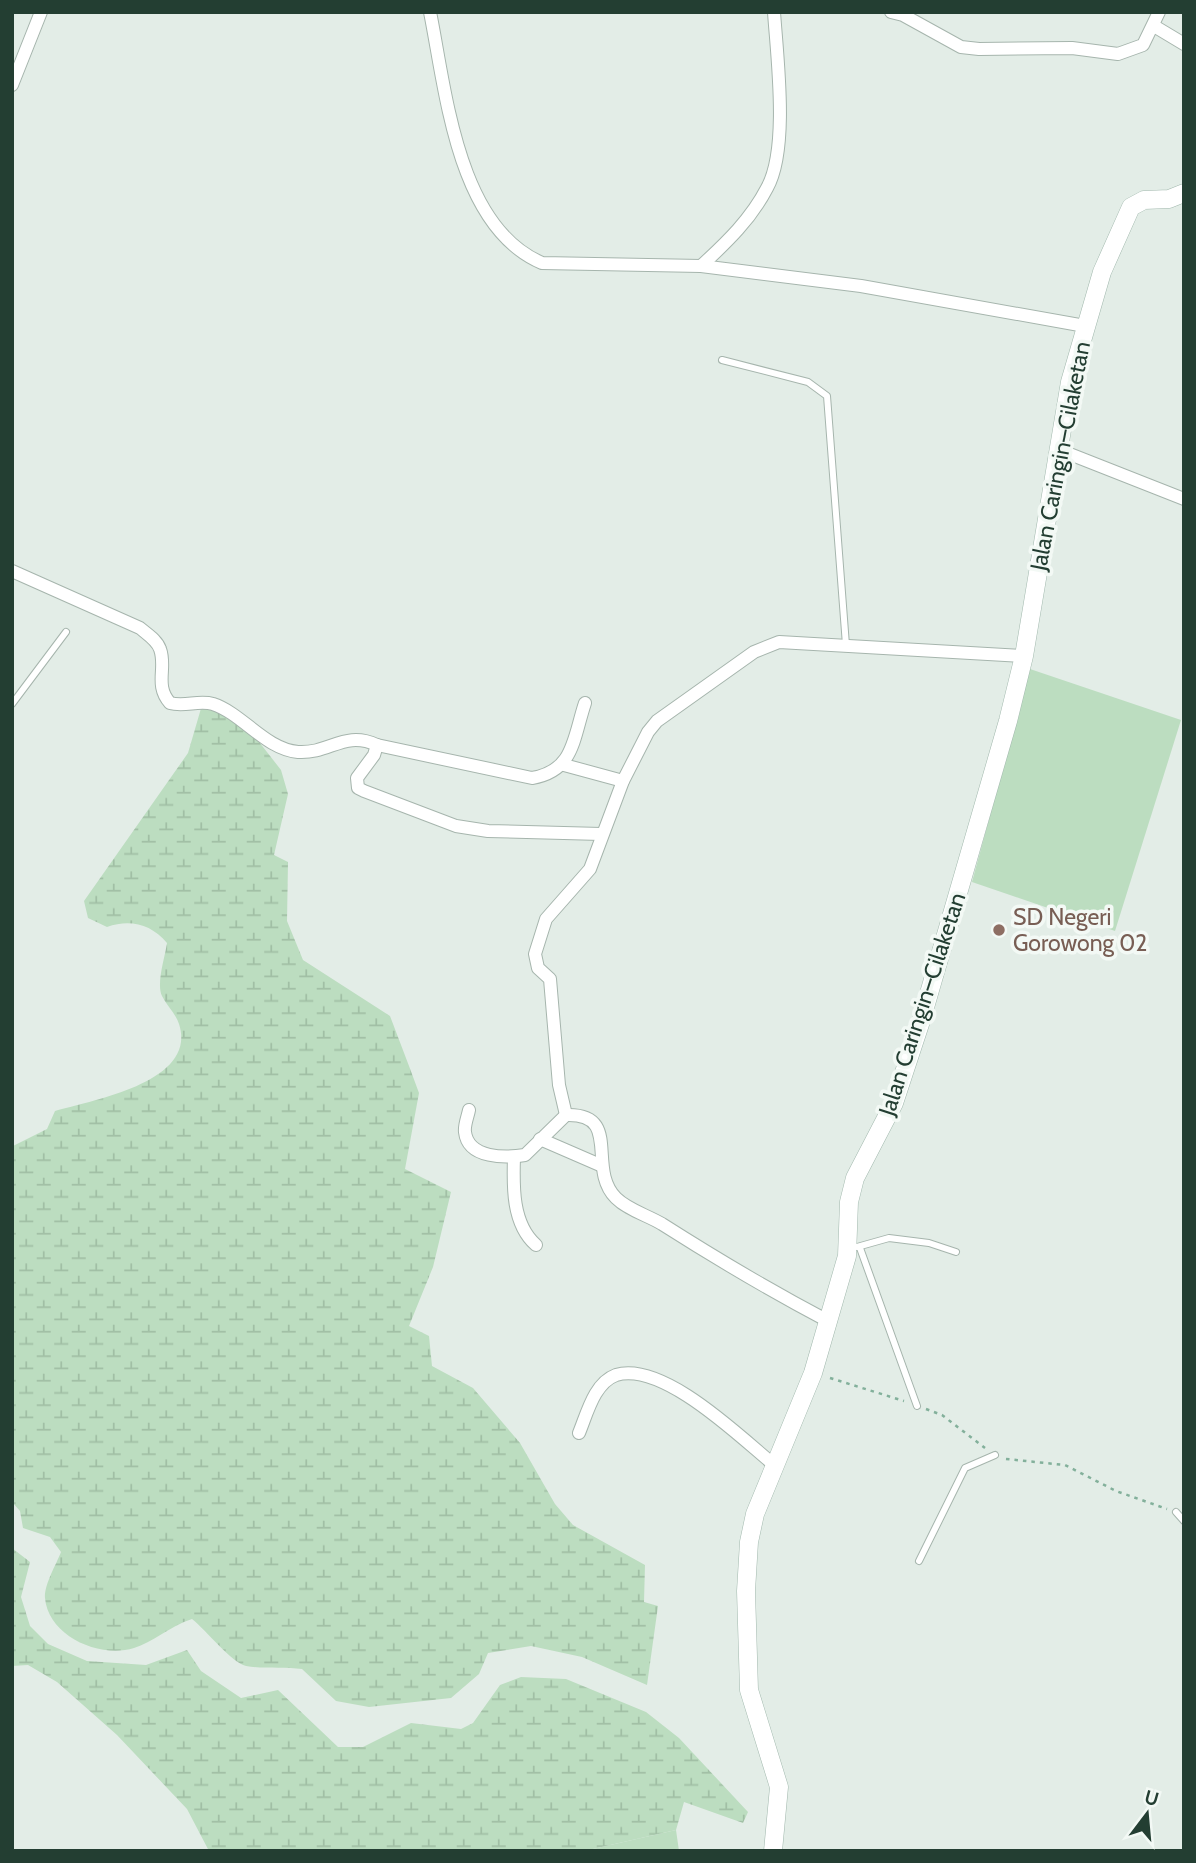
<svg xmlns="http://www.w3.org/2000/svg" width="1196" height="1863" viewBox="0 0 1196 1863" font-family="Cabin,sans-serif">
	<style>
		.green { fill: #bcddc0 }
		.wetland { fill: url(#wetland-marsh) }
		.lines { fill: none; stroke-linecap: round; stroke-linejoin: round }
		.lane-casing { stroke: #a6b5ad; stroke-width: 8 }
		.street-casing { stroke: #a6b5ad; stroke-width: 14 }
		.secondary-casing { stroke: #a1b8ad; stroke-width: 19 }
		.path { stroke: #83b09b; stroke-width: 2.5; stroke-dasharray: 3.5 5; stroke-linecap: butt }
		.lane { stroke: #fff; stroke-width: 6 }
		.street { stroke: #fff; stroke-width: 12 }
		.secondary { stroke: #fff; stroke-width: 18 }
		.education-dot { fill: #8d6e63; stroke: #f3f9f5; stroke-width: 2.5 }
		.labels { text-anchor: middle; stroke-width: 7; stroke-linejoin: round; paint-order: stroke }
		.street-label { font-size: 23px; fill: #233e32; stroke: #f3f9f5 }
		.education-label { font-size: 23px; fill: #785e54; stroke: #f3f9f5; text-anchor: start }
	</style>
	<defs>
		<pattern id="wetland-marsh" width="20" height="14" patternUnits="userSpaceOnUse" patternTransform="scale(1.75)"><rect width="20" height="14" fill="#bcddc0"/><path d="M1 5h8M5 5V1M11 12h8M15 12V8" fill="none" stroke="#a1bfa5"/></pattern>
	</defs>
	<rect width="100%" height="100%" fill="#e3ede7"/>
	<g class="green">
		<path d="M1030,669L1181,720L1115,931L972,882Z"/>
		<path d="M676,1830L679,1851H584Z"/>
	</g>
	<g class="wetland">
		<path d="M202,705L220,707L256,738L281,770L288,794L274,855L288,862L287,921L303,960L390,1016L409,1066L419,1093L405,1169L451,1192L433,1267L409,1326L429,1336L432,1366L473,1388L520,1443L555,1504L573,1525L645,1565L644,1602L658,1606L647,1685L582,1657L531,1646L488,1653L479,1674L451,1698L369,1707L336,1701L302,1669C285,1667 262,1669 246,1666C232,1663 206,1630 192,1619C170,1626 152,1643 134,1648C100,1659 48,1636 45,1598C44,1585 56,1565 61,1552L50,1537L23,1528L20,1511L12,1502L13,1146L47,1129L55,1111C93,1100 198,1082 179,1024C176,1014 167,1006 162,996C156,984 165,957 167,943C151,924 130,919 107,927L88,918L84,901L188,753Z"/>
		<path d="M12,1548L30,1562L21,1597L30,1626L48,1644L87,1661L146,1665L187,1650L201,1671L241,1698L278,1690L338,1747H363L411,1723L461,1729L473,1723L500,1685L521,1677L566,1679L646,1712L679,1738L748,1812L743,1823L684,1802L676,1830L584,1851H209L187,1809L117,1735L57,1682L28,1665L12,1666Z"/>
	</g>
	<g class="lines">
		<g class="lane-casing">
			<g id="lane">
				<path d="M722,360L808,382L827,396L846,645"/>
				<path d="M12,704L66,632"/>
				<path d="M857,1247L889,1238L929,1243L956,1252"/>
				<path d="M860,1248L917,1406"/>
				<path d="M1176,1512L1184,1521"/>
				<path d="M919,1561L965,1468L995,1455"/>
			</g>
		</g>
		<g class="street-casing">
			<g id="street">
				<path d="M430,12C446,91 457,227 542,263L701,266L861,286L1085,326"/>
				<path d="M891,12L903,15L961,47L979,49L1072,48L1118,54L1143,45L1159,12"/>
				<path d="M1154,26L1184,44"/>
				<path d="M12,85L41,12"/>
				<path d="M701,266C727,242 751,219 767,188C789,149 777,57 774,12"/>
				<path d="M1057,449L1184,499"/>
				<path d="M12,571L140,628C147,634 157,640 160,649C167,668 154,685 170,703C184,707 199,700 213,704C243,714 265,749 298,752C330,754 344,730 377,745L374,755L357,778L358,788L364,791L456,826L488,831L601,834"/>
				<path d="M377,745L532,778C574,771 573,739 585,703"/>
				<path d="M564,765L623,781"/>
				<path d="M469,1110C468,1116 464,1125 465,1132C468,1159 506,1158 525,1155L566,1115C623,1113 586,1168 616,1198C628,1210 647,1215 662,1224C717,1259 771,1291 828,1321"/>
				<path d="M566,1115L559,1085L550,979L538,968L535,954L546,919L590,869L623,781L648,732L657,721L754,652L779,642L1024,656"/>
				<path d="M540,1139L600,1165"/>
				<path d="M514,1157C513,1186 512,1224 536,1245"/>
				<path d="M579,1433C587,1414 594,1383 616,1375C663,1361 740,1437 773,1464"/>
			</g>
		</g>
		<g class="secondary-casing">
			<path id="secondary" d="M773,1851L779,1787L749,1690L746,1591L749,1542L755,1514L813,1373L847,1256L849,1202L855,1178L894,1103L921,1021L1008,721L1024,656L1070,382L1102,272L1131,207L1144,200L1169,199L1184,193"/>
		</g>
		<g class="path">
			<path d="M830,1378L904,1401"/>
			<path d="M926,1409L942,1415L985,1448"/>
			<path d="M1006,1459L1065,1465L1116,1491L1167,1509"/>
		</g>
		<use href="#lane" class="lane"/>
		<use href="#street" class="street"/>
		<use href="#secondary" class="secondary"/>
	</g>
	<circle class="education-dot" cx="999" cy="930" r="7"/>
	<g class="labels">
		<g class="street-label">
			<text transform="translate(1060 456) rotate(-79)" y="8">Jalan Caringin–Cilaketan</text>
			<text transform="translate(922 1004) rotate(-72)" y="8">Jalan Caringin–Cilaketan</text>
		</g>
		<g class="education-label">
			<text x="1013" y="925">SD Negeri<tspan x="1013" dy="26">Gorowong 02</tspan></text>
		</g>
	</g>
	<rect width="1196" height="1863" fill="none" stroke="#233e32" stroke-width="28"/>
	<g transform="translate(1147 1814) rotate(16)" stroke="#f3f9f5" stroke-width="5" paint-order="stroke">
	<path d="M0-5L12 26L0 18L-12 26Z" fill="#233e32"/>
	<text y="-10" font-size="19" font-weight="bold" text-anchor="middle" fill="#233e32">U</text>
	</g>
</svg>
